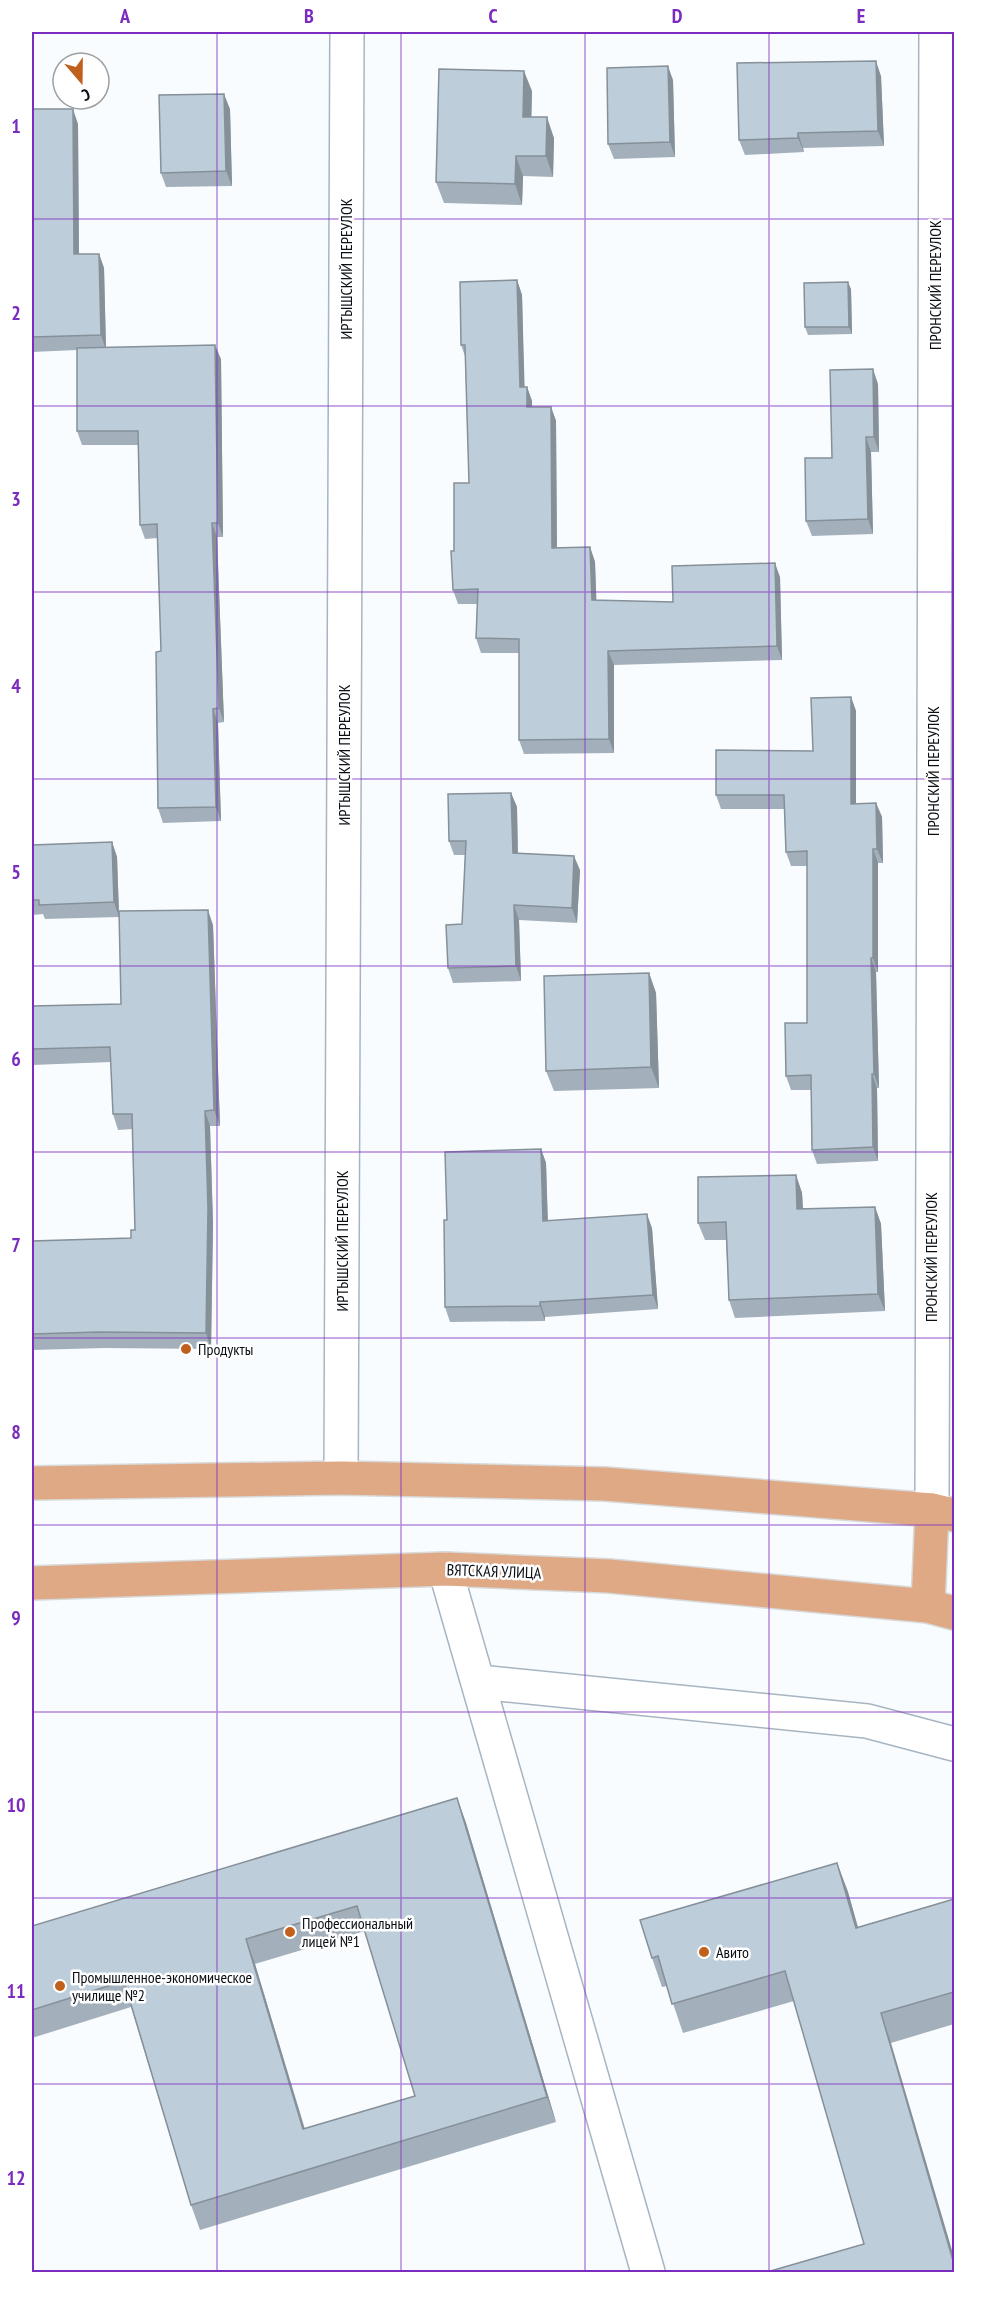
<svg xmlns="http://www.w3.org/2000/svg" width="986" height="2304" viewBox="0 0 986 2304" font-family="'PT Sans Narrow',sans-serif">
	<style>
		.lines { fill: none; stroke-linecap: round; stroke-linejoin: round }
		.minor-casing { stroke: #a7b5c2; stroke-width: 36 }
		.major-casing { stroke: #d8d9d9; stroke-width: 36 }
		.minor { stroke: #fff; stroke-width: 33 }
		.major { stroke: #dfa986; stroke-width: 33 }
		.wall { fill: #a3b0bb; fill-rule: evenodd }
		.shaded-wall { fill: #859099 }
		.building { fill: #becdda; stroke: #859099; stroke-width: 1.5; fill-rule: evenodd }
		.grid { fill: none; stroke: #7b2cbf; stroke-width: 1.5; stroke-opacity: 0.55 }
		.poi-dot { fill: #c0601c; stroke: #fff; stroke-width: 2 }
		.labels { text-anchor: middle; stroke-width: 5; stroke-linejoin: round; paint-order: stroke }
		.street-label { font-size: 16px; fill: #0a0f14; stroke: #fff }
		.poi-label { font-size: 16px; fill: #0a0f14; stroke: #fff; text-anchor: start }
		.neatline { fill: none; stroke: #7b2cbf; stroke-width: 2 }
		.grid-label { font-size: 20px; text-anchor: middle; font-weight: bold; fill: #7b2cbf }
	</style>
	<rect width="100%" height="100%" fill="#f9fcfe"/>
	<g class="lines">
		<g class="minor-casing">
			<g id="minor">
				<path d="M341,1478L347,32"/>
				<path d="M932,1510L936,32"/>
				<path d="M445,1569L648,2272"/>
				<path d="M479,1682L867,1721L954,1744"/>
			</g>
		</g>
		<g class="major-casing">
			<g id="major">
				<path d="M32,1483L341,1478L605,1484L932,1510L954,1515"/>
				<path d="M32,1583L445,1569L609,1576L928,1606L954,1613"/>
				<path d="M928,1606L932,1510"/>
			</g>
		</g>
		<use href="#minor" class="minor"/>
		<use href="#major" class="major"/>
	</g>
	<g class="wall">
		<path d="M881,76L884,146L803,148L804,152L745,155L739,140Z"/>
		<path d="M673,80L675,157L614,159L608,144Z"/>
		<path d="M532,91L531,117L554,138L553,177L523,176L522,205L444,203L436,182Z"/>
		<path d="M32,109L78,124L79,254H99L104,268L106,348L221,359L223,537H217L224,722L218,723L221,821L163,823L158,808L161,651L158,538L145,539L140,525L138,445H82L77,431V350L32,352Z"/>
		<path d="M230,109L232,186L166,187L161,173Z"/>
		<path d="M517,280L522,295L524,387H527L532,401V407H551L556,421L557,548L590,547L595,562L596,600L673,602L780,577L782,660L614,665V753L524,754L519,740V653H481L476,638L477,604H458L453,590L454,551L469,483L465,356L461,345Z"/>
		<path d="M851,289L852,334L808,335L805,327Z"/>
		<path d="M878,384L879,452H871L873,534L812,536L806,521L832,458Z"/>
		<path d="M851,697L856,711V804L876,803L882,817L883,863H878V972H876L879,1088H877L878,1161L817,1164L812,1150L811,1090H791L786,1076L807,1023V866H791L786,852L784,809H721L716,795L813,751Z"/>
		<path d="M511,793L517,807L518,853L580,870L577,923L519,920L521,981L453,983L448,968L462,924L465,855H454L449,841Z"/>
		<path d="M112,842L117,857L119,911L213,925L220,1126H210L213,1224L211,1349L104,1348L32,1350V1241L131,1238L135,1230L132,1129L118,1130L113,1114L111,1062L32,1065V1006L121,1004L119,917L45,919L43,914L32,915V845Z"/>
		<path d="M649,973L656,993L659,1088L554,1091L546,1071Z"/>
		<path d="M541,1149L546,1163L548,1220L652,1228L658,1309L545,1317V1321L450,1322L445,1307L447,1220Z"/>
		<path d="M796,1175L802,1193L803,1209L875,1207L881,1224L885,1311L735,1318L729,1300L726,1240H705L698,1223Z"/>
		<path d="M457,1798L466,1823L556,2122L200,2230L191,2205L131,2007L32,2038V1926ZM365,1931L415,2096L305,2129L255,1964Z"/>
		<path d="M837,1863L848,1892L858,1927L954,1899V2024L891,2043L864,2244L794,2001L683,2033L667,1986L662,1987L652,1958Z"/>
	</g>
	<g class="shaded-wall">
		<path d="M876,61L881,76L884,146L878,131Z"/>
		<path d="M668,66L673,80L675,157L670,142Z"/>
		<path d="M524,71L532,91L531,138L523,117Z"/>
		<path d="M224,94L230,109L232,186L226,171Z"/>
		<path d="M73,109L78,124L79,269L74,254Z"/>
		<path d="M547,117L554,138L553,177L546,156Z"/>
		<path d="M798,133L803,148L804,152L798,138Z"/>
		<path d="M516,156L523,176L522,205L515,184Z"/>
		<path d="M99,254L104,268L106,350L101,335Z"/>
		<path d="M517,280L522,295L525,401L520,387Z"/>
		<path d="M848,282L851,289L852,334L849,327Z"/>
		<path d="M215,345L221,359L223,537L218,523Z"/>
		<path d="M873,369L878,384L879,452L874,437Z"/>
		<path d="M527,387L532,401V422L527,407Z"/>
		<path d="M551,407L556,421L557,563L552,548Z"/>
		<path d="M866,437L871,452L873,534L868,519Z"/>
		<path d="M212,523L217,537L224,722L219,708Z"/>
		<path d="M590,547L595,562L597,615L592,600Z"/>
		<path d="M775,563L780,577L782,660L777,646Z"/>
		<path d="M608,651L614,665V753L609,739Z"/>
		<path d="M851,697L856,711V818L851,804Z"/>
		<path d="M213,709L218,723L221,821L216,807Z"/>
		<path d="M511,793L517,807L518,868L513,853Z"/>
		<path d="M876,803L882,817L883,863L877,849Z"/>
		<path d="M112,842L117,857L119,917L114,902Z"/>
		<path d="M873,849L878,863V972L873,958Z"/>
		<path d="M574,856L580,870L577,923L572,908Z"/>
		<path d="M514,905L519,920L521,981L516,966Z"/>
		<path d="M208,910L213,925L220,1126L214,1110Z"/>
		<path d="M871,958L876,972L879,1088L874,1074Z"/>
		<path d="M649,973L656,993L659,1088L651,1067Z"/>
		<path d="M872,1074L877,1088L878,1161L873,1147Z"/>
		<path d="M205,1111L210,1126L213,1224L211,1349L206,1333Z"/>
		<path d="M541,1149L546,1163L548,1235L543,1221Z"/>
		<path d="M796,1175L802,1193L804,1227L797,1209Z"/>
		<path d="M875,1207L881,1224L885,1311L878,1294Z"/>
		<path d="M647,1214L652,1228L658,1309L653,1295Z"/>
		<path d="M540,1302L545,1317V1321L540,1306Z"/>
		<path d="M457,1798L466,1823L556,2122L547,2097Z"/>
		<path d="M837,1863L848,1892L866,1957L856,1928Z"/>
		<path d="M246,1939L255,1964L312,2154L303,2129Z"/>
		<path d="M881,2013L891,2043L954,2257V2264Z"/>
	</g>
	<g class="building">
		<path d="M876,61L878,131L798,133V138L739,140L737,63Z"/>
		<path d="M668,66L670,142L608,144L607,68Z"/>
		<path d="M439,69L524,71L523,117H547L546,156H516L515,184L436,182Z"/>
		<path d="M224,94L226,171L161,173L159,95Z"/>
		<path d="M32,109H73L74,254H99L101,335L32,337Z"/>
		<path d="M517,280L520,387H527V407H551L552,548L590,547L592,600L673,602L672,566L775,563L777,646L608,651L609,739L519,740V639L476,638L478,589L453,590L451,551H454V483H469L465,345H461L460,282Z"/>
		<path d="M848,282L849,327H805L804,283Z"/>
		<path d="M215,345L218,523H212L219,708L213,709L216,807L158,808L156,652L161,651L157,524L140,525L138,431H77V348Z"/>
		<path d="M873,369L874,437H866L868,519L806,521L805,458H832L830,370Z"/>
		<path d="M851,697V804L876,803L877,849H873V958H871L874,1074H872L873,1147L812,1150L811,1075L786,1076L785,1023H807V851L786,852L784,795H716V750L813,751L811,698Z"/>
		<path d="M511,793L513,853L574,856L572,908L514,905L516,966L448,968L446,925L462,924L466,841H449L448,794Z"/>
		<path d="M112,842L114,902L39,905V900H32V845Z"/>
		<path d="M208,910L214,1110L205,1111L208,1208L206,1333L99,1332L32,1334V1241L131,1238V1230H135L132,1114H113L110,1047L32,1049V1006L121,1004L119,911Z"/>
		<path d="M649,973L651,1067L546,1071L544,976Z"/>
		<path d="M541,1149L543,1221L647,1214L653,1295L540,1302V1306L445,1307L444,1220H447L445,1152Z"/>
		<path d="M796,1175L797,1209L875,1207L878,1294L729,1300L726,1222L698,1223V1177Z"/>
		<path d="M457,1798L547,2097L191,2205L124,1981L32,2010V1926ZM357,1906L415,2096L303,2129L246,1939Z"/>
		<path d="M837,1863L856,1928L954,1899V1992L881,2013L954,2264V2272H767L864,2244L785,1971L672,2004L658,1956L652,1958L640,1920Z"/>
	</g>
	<path class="grid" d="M217,32V2272M401,32V2272M585,32V2272M769,32V2272M32,219H954M32,406H954M32,592H954M32,779H954M32,966H954M32,1152H954M32,1338H954M32,1525H954M32,1712H954M32,1898H954M32,2084H954"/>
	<g class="poi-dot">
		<circle cx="186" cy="1349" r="6"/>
		<circle cx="290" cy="1932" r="6"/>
		<circle cx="704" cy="1952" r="6"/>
		<circle cx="60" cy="1986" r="6"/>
	</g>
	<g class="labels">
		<g class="street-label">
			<text transform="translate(346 269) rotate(-90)" y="6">ИРТЫШСКИЙ ПЕРЕУЛОК</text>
			<text transform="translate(935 285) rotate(-90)" y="6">ПРОНСКИЙ ПЕРЕУЛОК</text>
			<text transform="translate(344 755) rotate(-90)" y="6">ИРТЫШСКИЙ ПЕРЕУЛОК</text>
			<text transform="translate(933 771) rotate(-90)" y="6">ПРОНСКИЙ ПЕРЕУЛОК</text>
			<text transform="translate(342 1241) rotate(-90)" y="6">ИРТЫШСКИЙ ПЕРЕУЛОК</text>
			<text transform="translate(931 1257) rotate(-90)" y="6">ПРОНСКИЙ ПЕРЕУЛОК</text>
			<text transform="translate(494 1571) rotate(2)" y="6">ВЯТСКАЯ УЛИЦА</text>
		</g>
		<g class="poi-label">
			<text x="198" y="1355">Продукты</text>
			<text x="302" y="1929">Профессиональный<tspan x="302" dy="18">лицей №1</tspan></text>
			<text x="716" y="1958">Авито</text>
			<text x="72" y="1983">Промышленное-экономическое<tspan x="72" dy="18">училище №2</tspan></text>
		</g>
	</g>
	<rect width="986" height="2304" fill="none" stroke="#ffffff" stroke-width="66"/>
	<g transform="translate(81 81) rotate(160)"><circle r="28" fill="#ffffff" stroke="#9d9fa1" stroke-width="1.5"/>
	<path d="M0-4.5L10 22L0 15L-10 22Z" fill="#c0601c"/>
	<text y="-9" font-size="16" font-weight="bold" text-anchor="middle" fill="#0a0f14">С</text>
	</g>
	<rect x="33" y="33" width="920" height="2238" class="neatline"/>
	<g class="grid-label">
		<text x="125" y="23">A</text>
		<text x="309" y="23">B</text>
		<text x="493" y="23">C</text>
		<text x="677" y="23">D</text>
		<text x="861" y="23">E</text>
		<text x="16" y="133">1</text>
		<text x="16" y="320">2</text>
		<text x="16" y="506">3</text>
		<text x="16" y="693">4</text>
		<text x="16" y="879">5</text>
		<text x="16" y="1066">6</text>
		<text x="16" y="1252">7</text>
		<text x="16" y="1439">8</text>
		<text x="16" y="1625">9</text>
		<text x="16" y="1812">10</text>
		<text x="16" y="1998">11</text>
		<text x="16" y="2185">12</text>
	</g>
</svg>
